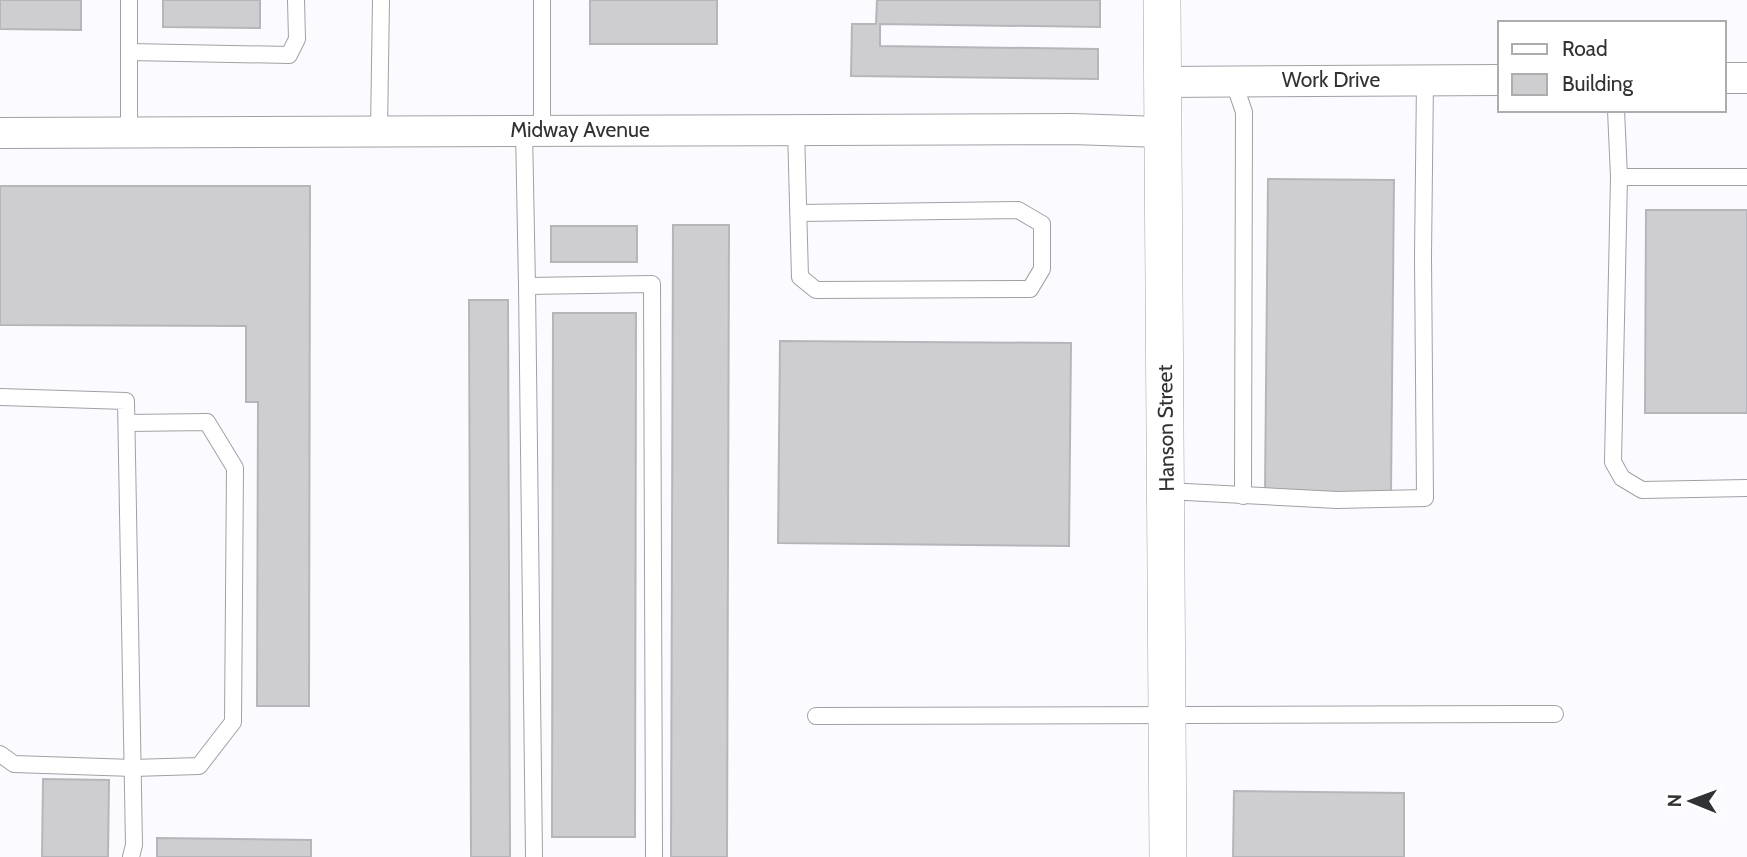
<svg xmlns="http://www.w3.org/2000/svg" width="1747" height="857" viewBox="0 0 1747 857" font-family="Cabin,sans-serif">
	<style>
		.building { fill: #ceced1; stroke: #b5b6b9; stroke-width: 2 }
		.lines { fill: none; stroke-linecap: round; stroke-linejoin: round }
		.service-casing { stroke: #a0a1a4; stroke-width: 18 }
		.minor-casing { stroke: #a0a1a4; stroke-width: 32 }
		.tertiary-casing { stroke: #a0a1a4; stroke-width: 38 }
		.service { stroke: #fff; stroke-width: 16 }
		.minor { stroke: #fff; stroke-width: 30 }
		.tertiary { stroke: #fff; stroke-width: 37 }
		.labels { text-anchor: middle; stroke-width: 6; stroke-linejoin: round; paint-order: stroke }
		.street-label { font-size: 21px; fill: #313233; stroke: #fff }
	</style>
	<rect width="100%" height="100%" fill="#fbfbff"/>
	<g class="building">
		<path d="M0,0H81V30L0,29Z"/>
		<path d="M163,0H260V28L163,27Z"/>
		<rect x="590" y="0" width="127" height="44"/>
		<path d="M877,0H1100V27L880,24V46L1098,49V79L851,76L852,24H876Z"/>
		<path d="M1268,179L1394,180L1391,493L1265,492Z"/>
		<path d="M0,186H310L309,706H257L258,402H246V326L0,325Z"/>
		<path d="M1646,210H1747V413H1645Z"/>
		<path d="M673,225H729L727,857H671Z"/>
		<rect x="551" y="226" width="86" height="36"/>
		<path d="M469,300H508L510,857H471Z"/>
		<path d="M553,313H636L635,837H552Z"/>
		<path d="M780,341L1071,343L1069,546L778,543Z"/>
		<path d="M43,779L109,780L108,857H42Z"/>
		<path d="M1234,791L1404,793V857H1233Z"/>
		<path d="M157,838L311,840V857H157Z"/>
	</g>
	<g class="lines">
		<g class="service-casing">
			<g id="service">
				<path d="M129,0V131"/>
				<path d="M129,52L289,55L297,39L296,0"/>
				<path d="M1233,80L1244,112L1243,496"/>
				<path d="M1616,110L1619,177L1613,462L1622,478L1642,490L1747,488"/>
				<path d="M796,129L800,277L816,290L1030,289L1042,269V224L1018,210L799,213"/>
				<path d="M379,130L381,0"/>
				<path d="M524,130L527,286"/>
				<path d="M542,130V0"/>
				<path d="M1619,177H1747"/>
				<path d="M0,397L126,401L134,845L131,857"/>
				<path d="M1167,491L1337,500L1425,498L1423,257L1425,80"/>
				<path d="M816,716L1555,714"/>
				<path d="M0,754L14,764L133,768L199,766L233,722L235,468L207,422L127,423"/>
				<path d="M534,857L527,286L652,284L654,857"/>
			</g>
		</g>
		<g class="minor-casing">
			<g id="minor">
				<path d="M1724,78H1747"/>
				<path d="M1161,82L1500,80"/>
				<path d="M0,133L1073,129L1160,132"/>
			</g>
		</g>
		<g class="tertiary-casing">
			<path id="tertiary" d="M1162,0L1168,857"/>
		</g>
		<use href="#service" class="service"/>
		<use href="#minor" class="minor"/>
		<use href="#tertiary" class="tertiary"/>
	</g>
	<g class="labels">
		<g class="street-label">
			<text x="1331" y="87">Work Drive</text>
			<text x="580" y="137">Midway Avenue</text>
			<text transform="translate(1166 428) rotate(-91)" y="7">Hanson Street</text>
		</g>
	</g>
	<rect x="1498" y="21" width="228" height="91" fill="#ffffff" stroke="#adadad" stroke-width="2"/>
	<rect x="1512" y="44" width="35" height="10" fill="#ffffff" stroke="#adadad" stroke-width="2"/>
	<text x="1562" y="56" font-size="21" fill="#313233">Road</text>
	<rect x="1512" y="74" width="35" height="21" fill="#ceced1" stroke="#adadad" stroke-width="2"/>
	<text x="1562" y="91" font-size="21" fill="#313233">Building</text>
	<g transform="translate(1691 801) rotate(271)" stroke="#ffffff" stroke-width="5" paint-order="stroke">
	<path d="M0-5L12 26L0 18L-12 26Z" fill="#313233"/>
	<text y="-10" font-size="19" font-weight="bold" text-anchor="middle" fill="#313233">N</text>
	</g>
</svg>
